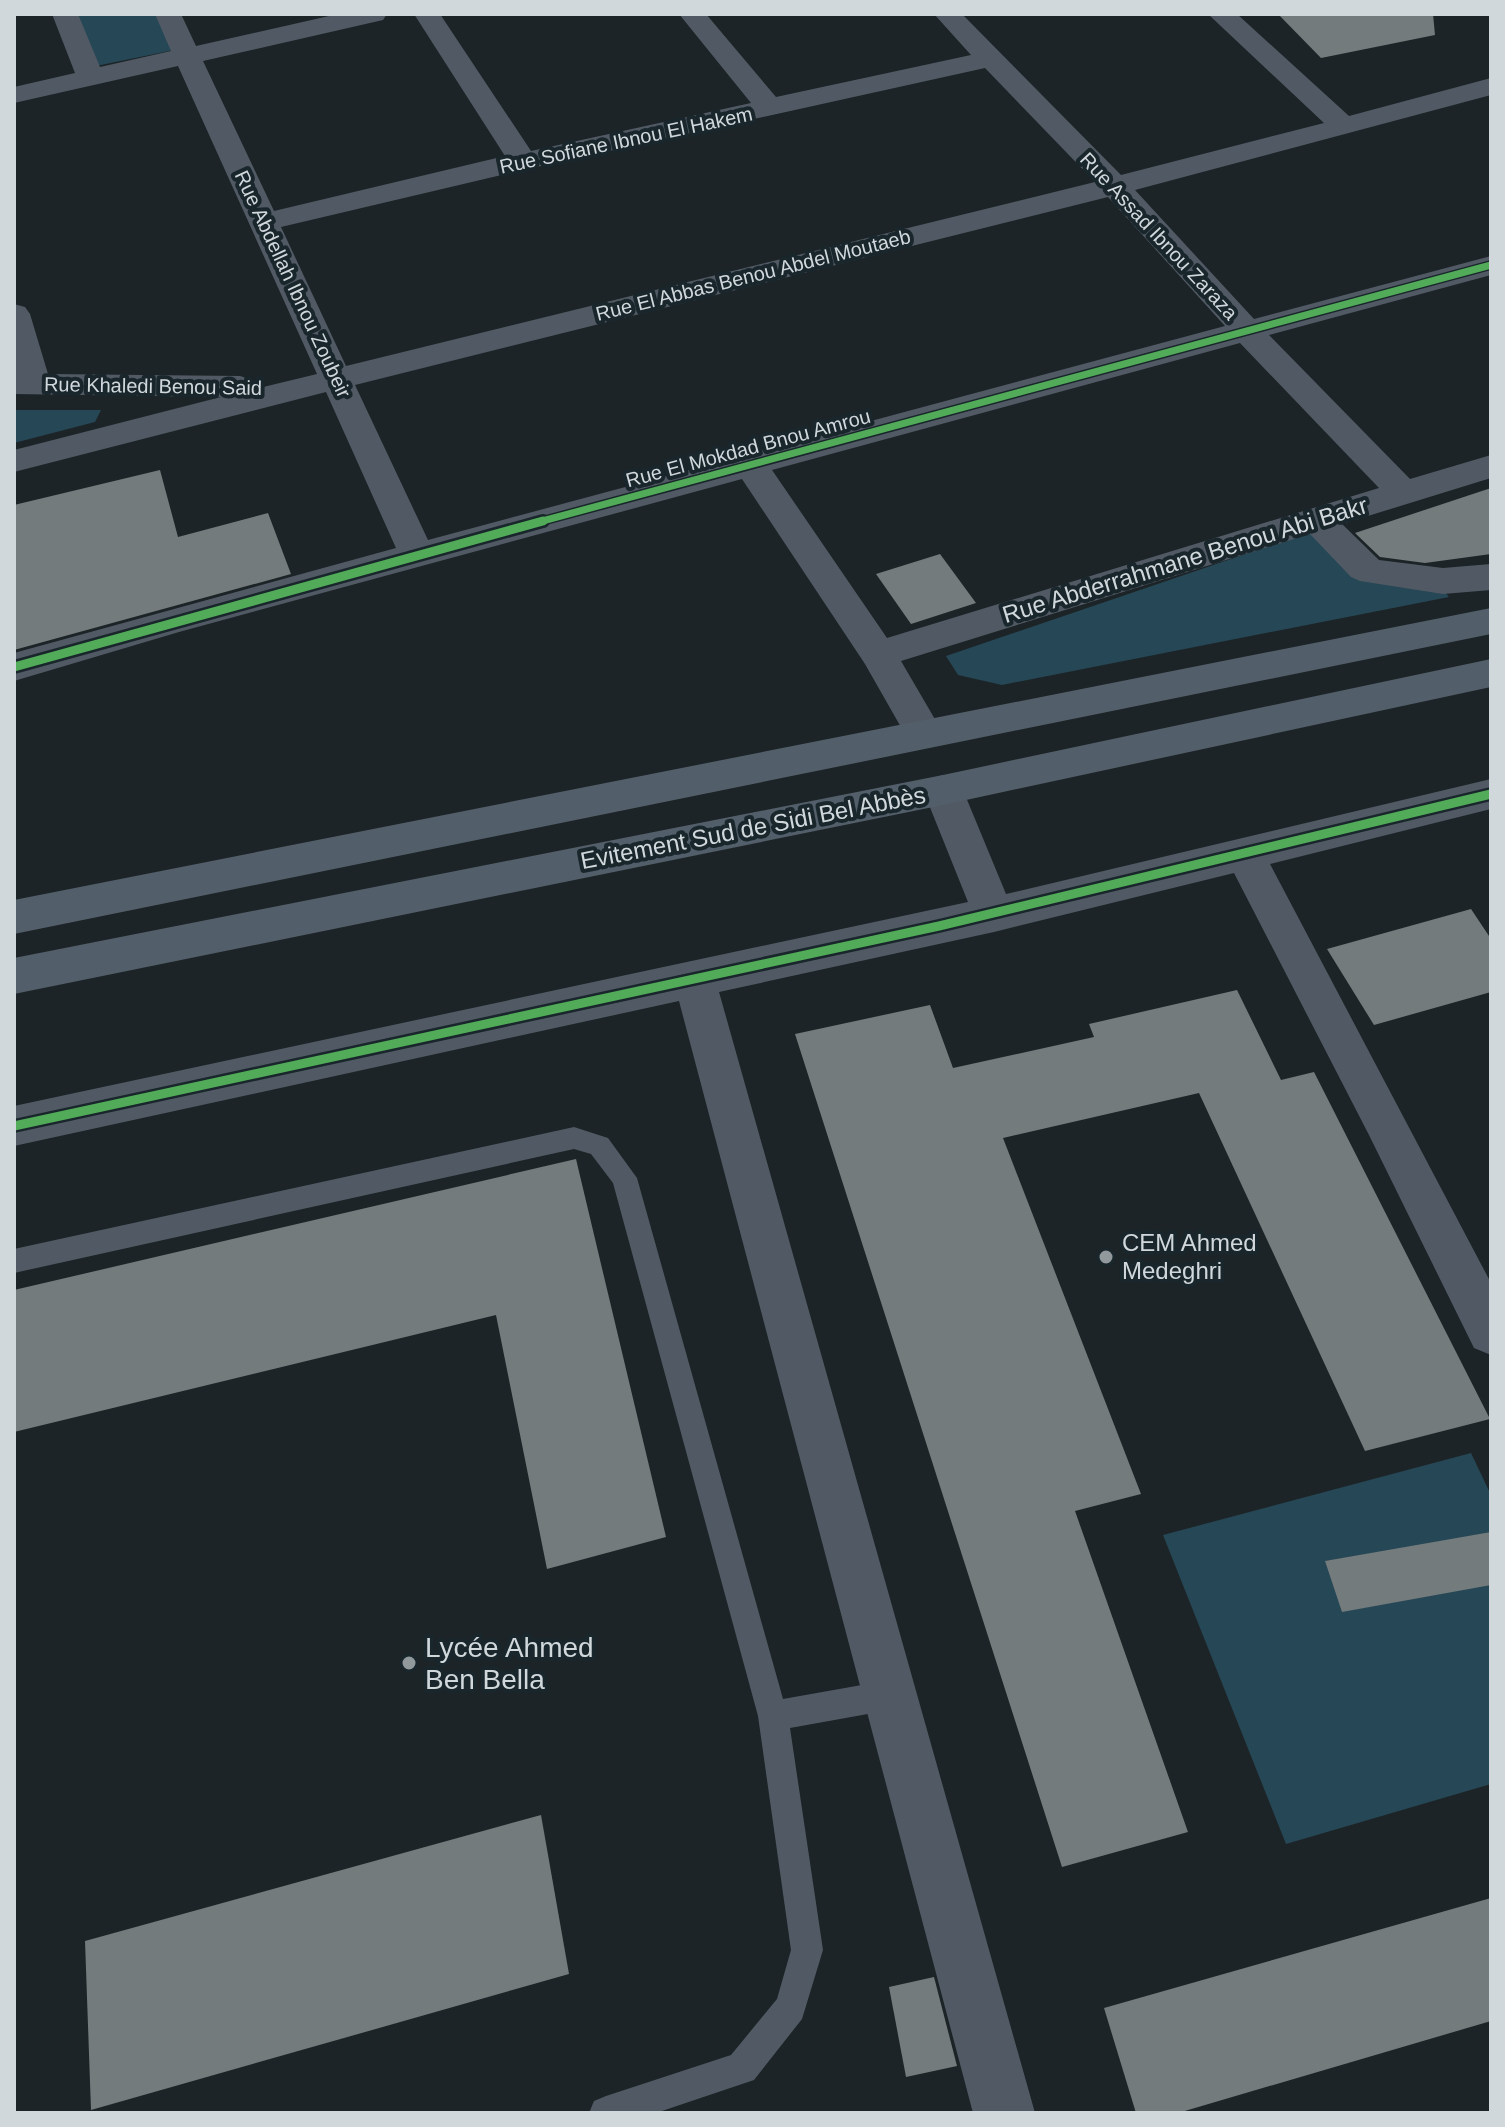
<svg xmlns="http://www.w3.org/2000/svg" width="1505" height="2127" viewBox="0 0 1505 2127" font-family="Helvetica,sans-serif">
	<style>
		.green { fill: #264755 }
		.building { fill: #747b7c }
		.lines { fill: none; stroke-linecap: round; stroke-linejoin: round }
		.service { fill: #515a64; fill-rule: evenodd }
		.minor { fill: #515a64; fill-rule: evenodd }
		.trunk { fill: #525e69; fill-rule: evenodd }
		.cycleway-far1-casing { stroke: #19262b; stroke-width: 10 }
		.cycleway-casing { stroke: #19262b; stroke-width: 14 }
		.cycleway-far1 { stroke: #51ab58; stroke-width: 7 }
		.cycleway { stroke: #51ab58; stroke-width: 9 }
		.poi-dot { fill: #91999d; stroke: #19262b; stroke-width: 3 }
		.labels { text-anchor: middle; stroke-width: 8; stroke-linejoin: round; paint-order: stroke }
		.far-street-label { font-size: 20px; fill: #d0d8dc; stroke: #19262b }
		.street-label { font-size: 24px; fill: #d0d8dc; stroke: #19262b }
		.poi-label { font-size: 24px; fill: #d0d8dc; stroke: #19262b; text-anchor: start }
		.near-poi-label { font-size: 28px; fill: #d0d8dc; stroke: #19262b; text-anchor: start }
	</style>
	<rect width="100%" height="100%" fill="#1d2427"/>
	<g class="green">
		<path d="M74,14H158L174,50L96,66Z"/>
		<path d="M14,410H101L95,422L14,443Z"/>
		<path d="M1319,529L1360,576L1437,582L1449,597L1002,685L958,675L946,656Z"/>
		<path d="M1471,1453L1491,1495V1784L1286,1844L1163,1535Z"/>
	</g>
	<g class="building">
		<path d="M1278,14H1433L1435,35L1321,58Z"/>
		<path d="M160,470L178,537L268,513L291,574L14,650V505Z"/>
		<path d="M1491,488V554L1425,563L1380,557L1355,533Z"/>
		<path d="M940,554L976,603L911,624L876,574Z"/>
		<path d="M1471,909L1491,939V992L1374,1025L1327,949Z"/>
		<path d="M1237,990L1281,1080L1314,1072L1490,1419L1365,1451L1199,1093L1003,1138L1141,1494L1075,1511L1188,1832L1062,1867L795,1034L930,1005L953,1068L1094,1037L1089,1024Z"/>
		<path d="M576,1159L666,1537L547,1569L496,1315L14,1432V1290Z"/>
		<path d="M1491,1532V1585L1342,1612L1325,1561Z"/>
		<path d="M541,1815L569,1974L91,2110L85,1941Z"/>
		<path d="M1491,1898V2021L1178,2113H1136L1104,2008Z"/>
		<path d="M934,1977L957,2066L906,2077L889,1987Z"/>
	</g>
	<g class="lines">
		<path class="service" d="M574,1127L608,1138L637,1178L783,1699L890,1680L900,1685L905,1695L900,1705L890,1710L790,1728L823,1950L802,2019L754,2080L656,2113H589L594,2101L606,2096L731,2055L777,1999L791,1950L758,1716L613,1183L591,1154L574,1149L14,1273V1249Z"/>
		<g class="minor">
			<path d="M52,14H78L100,67L171,51L155,14H181L196,46L338,14H387L383,20L203,61L274,211L505,156L414,14H440L531,151L751,103L679,14H706L776,97L971,55L934,14H962L1121,175L1324,123L1208,14H1237L1349,116L1491,78V95L1135,190L1254,319L1491,256V275L1269,335L1410,479L1491,455V478L1342,524L1379,560L1443,568L1491,564V590L1443,594L1360,581L1351,577L1310,534L901,661L943,733L938,743L924,747L910,743L865,664L742,479L179,632L14,681V653L396,548L326,392L14,472V450L221,397L14,394V304L25,307L30,314L48,374L240,376L252,380L255,389L317,374L178,66L14,103V87L75,73ZM985,68L1095,182L346,366L281,227L523,170ZM1108,197L1225,326L428,540L355,385ZM1240,343L1379,488L887,638L772,470Z"/>
			<path d="M943,775L957,779L963,790L1006,894L1491,779V809L1270,864L1491,1283V1355L1474,1348L1369,1135L1234,873L994,932L719,992L1035,2113H973L679,1001L14,1146V1106L968,902L923,790L929,779Z"/>
		</g>
		<g class="trunk">
			<path d="M1491,608V634L14,934V900Z"/>
			<path d="M1491,659V687L943,805L14,994V958L943,775Z"/>
		</g>
		<g class="cycleway-far1-casing">
			<path id="cycleway-far1" d="M535,523L1491,265"/>
		</g>
		<g class="cycleway-casing">
			<g id="cycleway">
				<path d="M14,667L543,521"/>
				<path d="M14,1126L939,926L1491,794"/>
			</g>
		</g>
		<use href="#cycleway-far1" class="cycleway-far1"/>
		<use href="#cycleway" class="cycleway"/>
	</g>
	<g class="poi-dot">
		<circle cx="1106" cy="1257" r="8"/>
		<circle cx="409" cy="1663" r="8"/>
	</g>
	<g class="labels">
		<g class="far-street-label">
			<text transform="translate(626 140) rotate(-12)" y="7">Rue Sofiane Ibnou El Hakem</text>
			<text transform="translate(1159 236) rotate(47)" y="7">Rue Assad Ibnou Zaraza</text>
			<text transform="translate(753 275) rotate(-14)" y="7">Rue El Abbas Benou Abdel Moutaeb</text>
			<text transform="translate(293 284) rotate(65)" y="7">Rue Abdellah Ibnou Zoubeir</text>
			<text transform="translate(153 386) rotate(1)" y="7">Rue Khaledi Benou Said</text>
			<text transform="translate(748 448) rotate(-15)" y="7">Rue El Mokdad Bnou Amrou</text>
		</g>
		<g class="street-label">
			<text transform="translate(1185 560) rotate(-17)" y="8">Rue Abderrahmane Benou Abi Bakr</text>
			<text transform="translate(753 828) rotate(-11)" y="8">Evitement Sud de Sidi Bel Abbès</text>
		</g>
		<g class="poi-label">
			<text x="1122" y="1251">CEM Ahmed<tspan x="1122" dy="28">Medeghri</tspan></text>
		</g>
		<g class="near-poi-label">
			<text x="425" y="1657">Lycée Ahmed<tspan x="425" dy="32">Ben Bella</tspan></text>
		</g>
	</g>
	<rect width="1505" height="2127" fill="none" stroke="#d0d8dc" stroke-width="32"/>
</svg>
